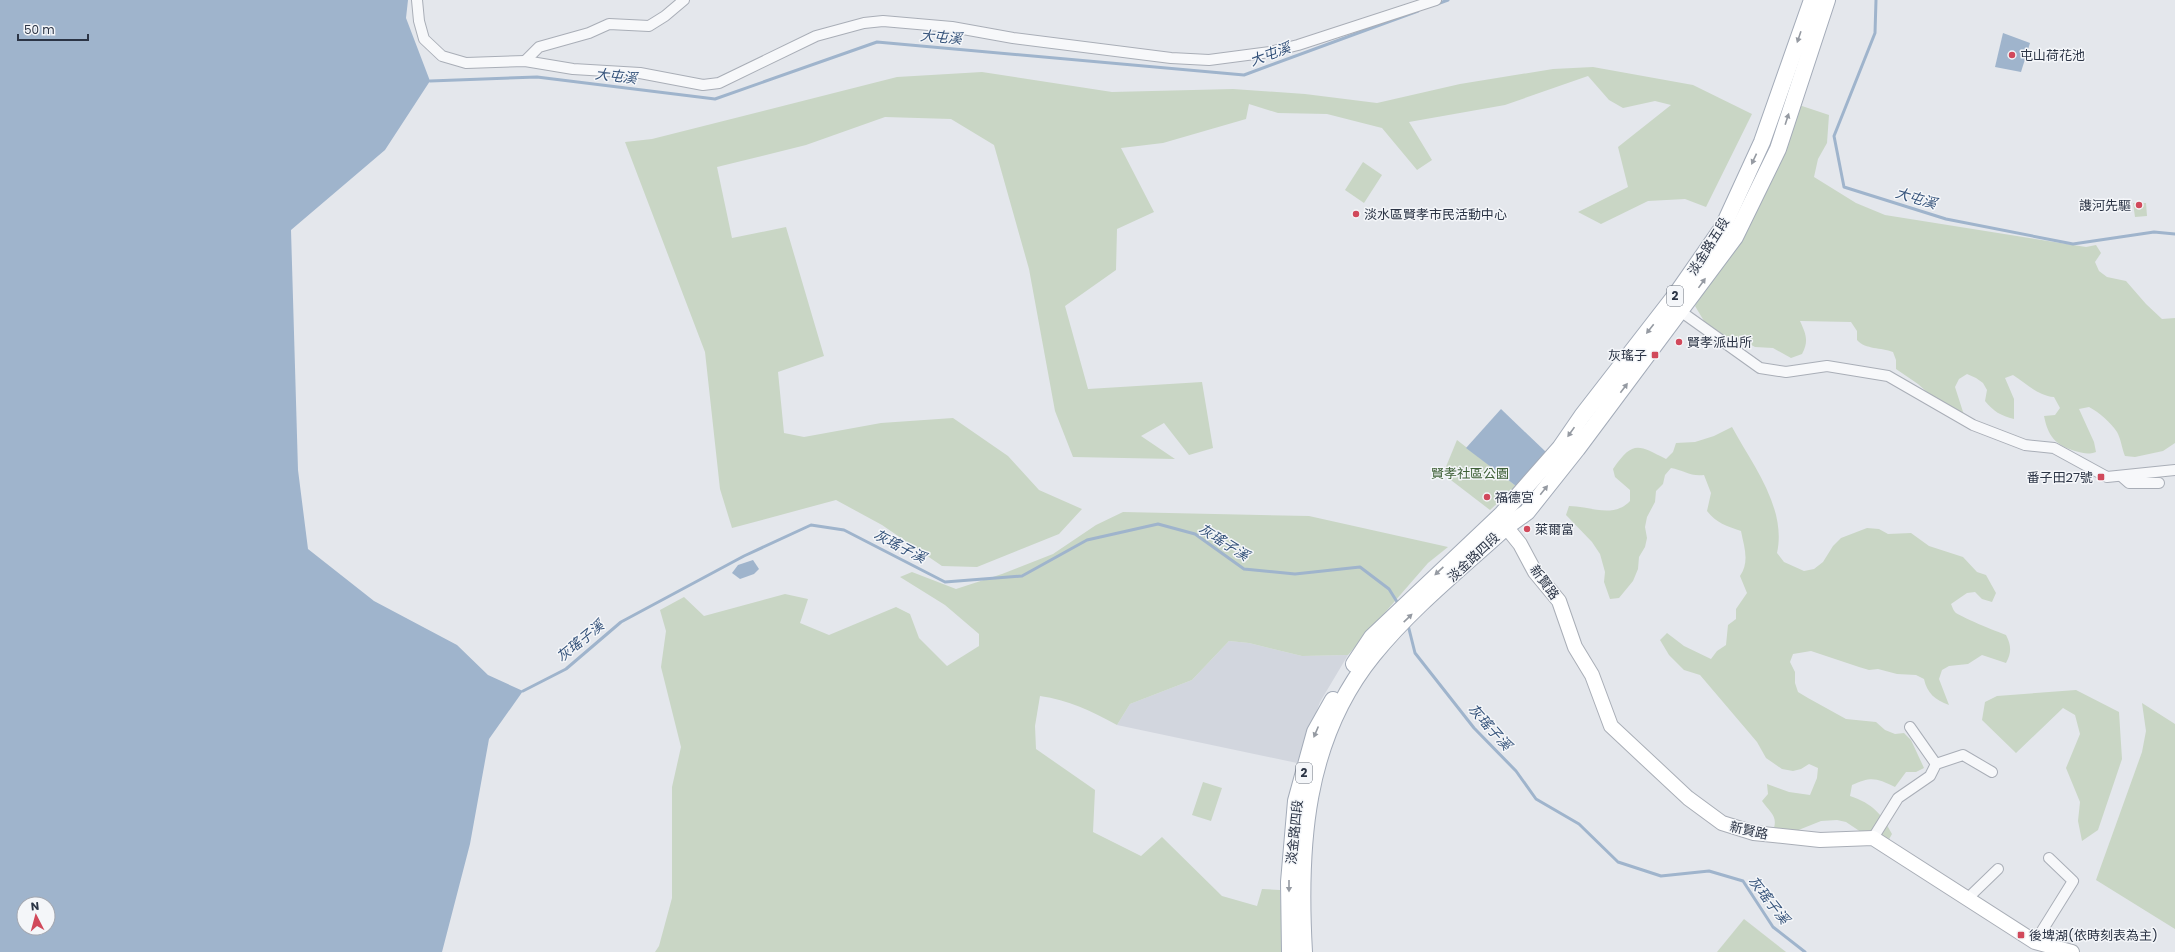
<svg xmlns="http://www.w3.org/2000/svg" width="2175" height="952" viewBox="0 0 2175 952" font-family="Poppins,'Noto Sans TC',sans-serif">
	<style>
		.built { fill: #d2d6de }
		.green { fill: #c9d6c5 }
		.water { fill: #9fb4cc; fill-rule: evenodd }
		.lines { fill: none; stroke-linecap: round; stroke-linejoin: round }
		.stream { stroke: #9fb4cc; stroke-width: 3 }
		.street-casing { stroke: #a9aeb7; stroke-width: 12 }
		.secondary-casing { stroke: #a9aeb7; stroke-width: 16 }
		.primary-casing { stroke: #a3abb8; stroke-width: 18 }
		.street { stroke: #f7f8fa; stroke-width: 10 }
		.secondary { stroke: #fff; stroke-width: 14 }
		.primary { stroke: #fff; stroke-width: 16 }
		.oneway { fill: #959aa2 }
		.poi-dot { fill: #d1495b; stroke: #f4f6f9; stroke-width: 1.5 }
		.labels { text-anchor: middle; stroke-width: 3; stroke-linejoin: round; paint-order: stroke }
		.shield { fill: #f4f6f9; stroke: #676e7b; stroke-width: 1 }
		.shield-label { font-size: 12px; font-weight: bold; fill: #2b3445 }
		.poi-label { font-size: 13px; fill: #2b3445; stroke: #f4f6f9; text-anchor: start }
		.street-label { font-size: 13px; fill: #2b3445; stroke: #f4f6f9 }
		.park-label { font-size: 13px; fill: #3f6138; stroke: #f4f6f9 }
		.water-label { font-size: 14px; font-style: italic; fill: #34527a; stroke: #f4f6f9 }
	</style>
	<rect width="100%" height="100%" fill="#e4e7ec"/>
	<path class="built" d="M1229,641L1249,643L1302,656L1348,655L1320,702L1297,763L1117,725L1130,704L1192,680Z"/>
	<g class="green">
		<path d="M1593,67L1693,85L1752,114L1706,207L1685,199L1648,201L1601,224L1578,212L1628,187L1618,147L1671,105L1655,101L1623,108L1609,100L1588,76L1505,105L1409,122L1432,160L1417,170L1382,128L1327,114L1278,113L1249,104L1246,119L1163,143L1121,148L1154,212L1117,229L1116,270L1065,306L1088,389L1202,382L1213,448L1189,455L1164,423L1141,436L1175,459L1073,457L1055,411L1029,269L994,145L951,119L885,117L806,145L717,167L732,238L786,227L824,356L778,372L784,433L804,437L881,423L953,418L1008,456L1039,490L1082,509L1059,534L977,567L942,566L882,525L836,500L732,528L720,489L705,352L625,142L652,139L897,77L982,72L1112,92L1233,89L1305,94L1377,103L1460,84L1553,69Z"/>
		<path d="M1796,104L1829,115L1827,143L1818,159L1814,177L1856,203L1885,215L2086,247L2096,245L2101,253L2095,262L2099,271L2107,277L2126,281L2146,304L2162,319L2175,318V443L2163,451L2135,457L2125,456C2122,449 2121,439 2117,432C2111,423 2099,412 2089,407L2079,409L2094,442L2096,452C2087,455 2084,453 2075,451C2055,445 2048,436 2044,416L2055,415L2060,408L2054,397C2037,395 2027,384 2013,375L2005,378L2014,399V419C2001,416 1993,411 1985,401L1987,390L1983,383L1976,378L1967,374L1959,379L1955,387L1964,415L1947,410L1918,384L1896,369V360L1893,352C1881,347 1866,350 1857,340V331L1851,322L1800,321C1806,334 1809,341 1802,354L1791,358L1773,348L1755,347L1746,342L1724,339L1704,321L1695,306L1758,198Z"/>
		<path d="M1363,162L1382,175L1364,203L1345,190Z"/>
		<path d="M2133,203H2146L2147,216L2135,217Z"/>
		<path d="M1732,427C1752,464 1787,508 1777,553L1784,562L1804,571L1814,569L1823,562L1833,546L1841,538L1867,528L1879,529L1888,534L1911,533L1929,546L1963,557L1977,572L1986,575L1996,593L1992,602L1982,599L1975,592L1967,593L1951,604C1952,606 1953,610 1955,612C1958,616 1998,632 2006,635C2011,645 2012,652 2006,663L1982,655L1968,664L1949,666L1942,670L1939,679L1949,705C1935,700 1927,693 1924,679L1916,675L1897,674L1878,669L1869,670L1859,667L1811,651L1793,654L1790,662L1795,672V683L1798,692L1808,698L1846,719L1876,722L1885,730L1895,734L1904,733L1911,740L1924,768L1916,772H1906L1895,787C1877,778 1871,776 1852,785L1850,796C1873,804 1881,813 1892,834L1887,843L1861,832L1846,822L1837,820L1821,821L1791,833L1772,834C1779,816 1772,815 1762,801L1768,794L1767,784L1789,792L1810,795L1817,778L1818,768L1809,764L1801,769L1793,771L1782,769L1766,758L1757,742L1700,675L1684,670L1669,655L1660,640L1667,633L1684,646L1711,659L1717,651L1726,645L1728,625L1736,619V609L1747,593L1740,576C1750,561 1744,547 1741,531C1727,526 1716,523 1707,511L1711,493L1704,475C1691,477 1683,470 1671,468L1665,475L1663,484L1656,491L1655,502L1647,517L1645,527L1647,538L1645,547L1639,557L1638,569L1633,581L1619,598L1610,599L1604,582L1605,572L1600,554L1592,542L1566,515L1569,506C1590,506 1613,519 1630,501V490L1615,477L1613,469C1633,440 1638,445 1666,459L1673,452L1676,443L1695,442L1714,436Z"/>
		<path d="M1457,440L1516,486L1490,510L1443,474Z"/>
		<path d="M1123,512L1309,516L1448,547L1428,563L1348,655L1302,656L1249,643L1229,641L1192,680L1130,704L1117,725C1092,711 1068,700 1040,696L1035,726L1036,749L1095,790L1093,832L1141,856L1162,837L1222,896L1257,906L1262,889L1280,890L1283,952H655L659,946L672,898V787L681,747L661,667L666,631L660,610L684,597L704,616L785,594L808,599L800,623L829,635L896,607L910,614L919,638L947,666L979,646V634L945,605L900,577L912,572L956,589L1002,574L1053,554L1096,525Z"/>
		<path d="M2076,690L2119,712L2122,759L2098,830L2082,841L2078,821L2080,802L2066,768L2080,734L2075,715L2063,708L2016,753L1982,720L1985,702L1997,696Z"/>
		<path d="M2142,703L2175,724V929L2096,880L2142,752L2146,731Z"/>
		<path d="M1203,782L1222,788L1211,821L1192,815Z"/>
		<path d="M1744,919L1786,952H1717Z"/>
	</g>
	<g class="water">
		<path d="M0,0H408L406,18L430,81L385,150L291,230L298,470L308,549L374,601L457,645L488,675L523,691L489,739L470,844L442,952H0ZM24,904H48V928H24Z"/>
		<path d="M2003,33L2030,43L2021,72L1995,67Z"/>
		<path d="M1501,409L1546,452L1516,486L1466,448Z"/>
		<path d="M753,560L759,569L754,574L740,579L732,573L738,565Z"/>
	</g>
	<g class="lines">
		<g class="stream">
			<path d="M1876,0L1875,33L1834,136L1844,187L1946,219L2073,244L2154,232L2175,234"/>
			<path d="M1437,4L1448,0"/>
			<path d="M430,81L537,77L715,99L877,42L1244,75L1418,11"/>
			<path d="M1408,625L1415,653L1474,728L1516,771L1536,799L1579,824L1618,862L1661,876L1709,871L1743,881L1773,927L1805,952"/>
			<path d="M523,691L566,669L621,622L744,556L811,525L844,530L945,582L1022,576L1087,540L1158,524L1195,534L1244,569L1295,574L1360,567L1389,589L1399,605"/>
		</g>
		<g class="street-casing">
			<g id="street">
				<path d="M417,0L419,21L424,39L442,56L466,63L525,61L573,69L640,73L703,85L719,83L816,36L864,23L883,21L952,27L1013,38L1171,58L1209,60L1270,52L1298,45L1436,0"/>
				<path d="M525,61L539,47L589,33L609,24L649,26L665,16L684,0"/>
				<path d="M1676,308L1760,368L1786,372L1827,366L1888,376L1973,425L2025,445L2054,448L2107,477L2175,470"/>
				<path d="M2121,476L2129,483H2159"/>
				<path d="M1910,727L1936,764"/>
				<path d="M1873,838L1898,798L1930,776L1936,764L1963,755L1992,772"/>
				<path d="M1968,898L1998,869"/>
				<path d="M2035,942L2073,881L2049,858"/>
			</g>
		</g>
		<g class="secondary-casing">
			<path id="secondary" d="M1499,518L1520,544L1535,572L1559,601L1575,647L1592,675L1611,726L1688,798L1722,823L1754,833L1820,840L1873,838L2035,942L2072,952"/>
		</g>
		<g class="primary-casing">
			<g id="primary">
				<path d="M1354,664L1372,637L1502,514L1560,448L1582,416L1675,296L1723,227L1762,142L1812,0"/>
				<path d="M1290,952L1289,882L1296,801L1315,732L1333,700"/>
				<path d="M1304,952C1298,847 1304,740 1373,655C1412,607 1461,568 1506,527L1527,512L1577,449L1735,237L1778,149L1827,0"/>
			</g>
		</g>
		<use href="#street" class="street"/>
		<use href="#secondary" class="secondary"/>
		<use href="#primary" class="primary"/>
	</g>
	<defs><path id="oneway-solid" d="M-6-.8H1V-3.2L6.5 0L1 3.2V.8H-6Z"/></defs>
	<g class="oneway">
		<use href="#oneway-solid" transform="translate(1799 37) rotate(109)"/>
		<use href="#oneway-solid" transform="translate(1787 119) rotate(-72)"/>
		<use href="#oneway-solid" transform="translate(1754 159) rotate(115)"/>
		<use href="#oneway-solid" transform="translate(1702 283) rotate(-54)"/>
		<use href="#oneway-solid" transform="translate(1650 329) rotate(128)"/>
		<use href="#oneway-solid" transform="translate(1624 388) rotate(-53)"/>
		<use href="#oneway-solid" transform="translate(1571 432) rotate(125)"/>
		<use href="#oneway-solid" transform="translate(1544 490) rotate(-51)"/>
		<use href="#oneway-solid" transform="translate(1439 571) rotate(137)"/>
		<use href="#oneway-solid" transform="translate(1408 618) rotate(-44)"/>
		<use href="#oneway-solid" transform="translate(1316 732) rotate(113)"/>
		<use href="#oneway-solid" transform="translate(1289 886) rotate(90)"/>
	</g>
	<g class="poi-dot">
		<circle cx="2012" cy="55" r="4"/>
		<circle cx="2139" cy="205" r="4"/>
		<circle cx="1356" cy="214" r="4"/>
		<circle cx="1679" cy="342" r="4"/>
		<rect x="1651" y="351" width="8" height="8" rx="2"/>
		<rect x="2097" y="473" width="8" height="8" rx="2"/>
		<circle cx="1487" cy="497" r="4"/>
		<circle cx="1527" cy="529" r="4"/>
		<rect x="2017" y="931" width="8" height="8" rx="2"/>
	</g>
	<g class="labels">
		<g class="shield">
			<rect x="1667" y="286" width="16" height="20" rx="3"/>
			<rect x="1296" y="763" width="16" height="20" rx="3"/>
		</g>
		<g class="shield-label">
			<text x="1675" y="300">2</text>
			<text x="1304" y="777">2</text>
		</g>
		<g class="poi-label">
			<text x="2020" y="60">屯山荷花池</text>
			<text x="2131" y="210" text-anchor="end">謢河先驅</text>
			<text x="1364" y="219">淡水區賢孝市民活動中心</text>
			<text x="1687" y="347">賢孝派出所</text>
			<text x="1647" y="360" text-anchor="end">灰瑤子</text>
			<text x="2093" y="482" text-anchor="end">番子田27號</text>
			<text x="1495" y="502">福德宮</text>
			<text x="1535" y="534">萊爾富</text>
			<text x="2029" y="940">後埤湖(依時刻表為主)</text>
		</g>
		<g class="street-label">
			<text transform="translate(1708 246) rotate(-58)" y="5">淡金路五段</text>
			<text transform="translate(1473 557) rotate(-43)" y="5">淡金路四段</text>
			<text transform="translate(1545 582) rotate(54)" y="5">新賢路</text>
			<text transform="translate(1749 830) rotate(13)" y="5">新賢路</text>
			<text transform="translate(1294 832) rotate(-84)" y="5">淡金路四段</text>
		</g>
		<g class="park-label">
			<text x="1470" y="478">賢孝社區公園</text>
		</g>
		<g class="water-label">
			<text transform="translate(941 37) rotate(5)" y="5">大屯溪</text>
			<text transform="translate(1270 54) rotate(-20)" y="5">大屯溪</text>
			<text transform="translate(616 76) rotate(7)" y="5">大屯溪</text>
			<text transform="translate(1916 198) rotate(17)" y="5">大屯溪</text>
			<text transform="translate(1224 542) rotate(32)" y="5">灰瑤子溪</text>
			<text transform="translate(900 546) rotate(27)" y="5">灰瑤子溪</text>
			<text transform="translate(580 641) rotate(-39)" y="5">灰瑤子溪</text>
			<text transform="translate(1490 727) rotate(48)" y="5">灰瑤子溪</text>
			<text transform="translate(1769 900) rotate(52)" y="5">灰瑤子溪</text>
		</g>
	</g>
	<g transform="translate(36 916) rotate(354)"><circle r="19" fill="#f4f6f9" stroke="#a4a8b1"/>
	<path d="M0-3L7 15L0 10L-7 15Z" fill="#d1495b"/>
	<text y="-6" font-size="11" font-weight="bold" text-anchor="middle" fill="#2b3445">N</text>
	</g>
	<path d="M18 34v6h70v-6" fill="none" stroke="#2b3445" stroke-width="2"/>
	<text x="24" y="34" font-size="12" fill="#2b3445" stroke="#f4f6f9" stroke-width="3" paint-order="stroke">50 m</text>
</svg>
